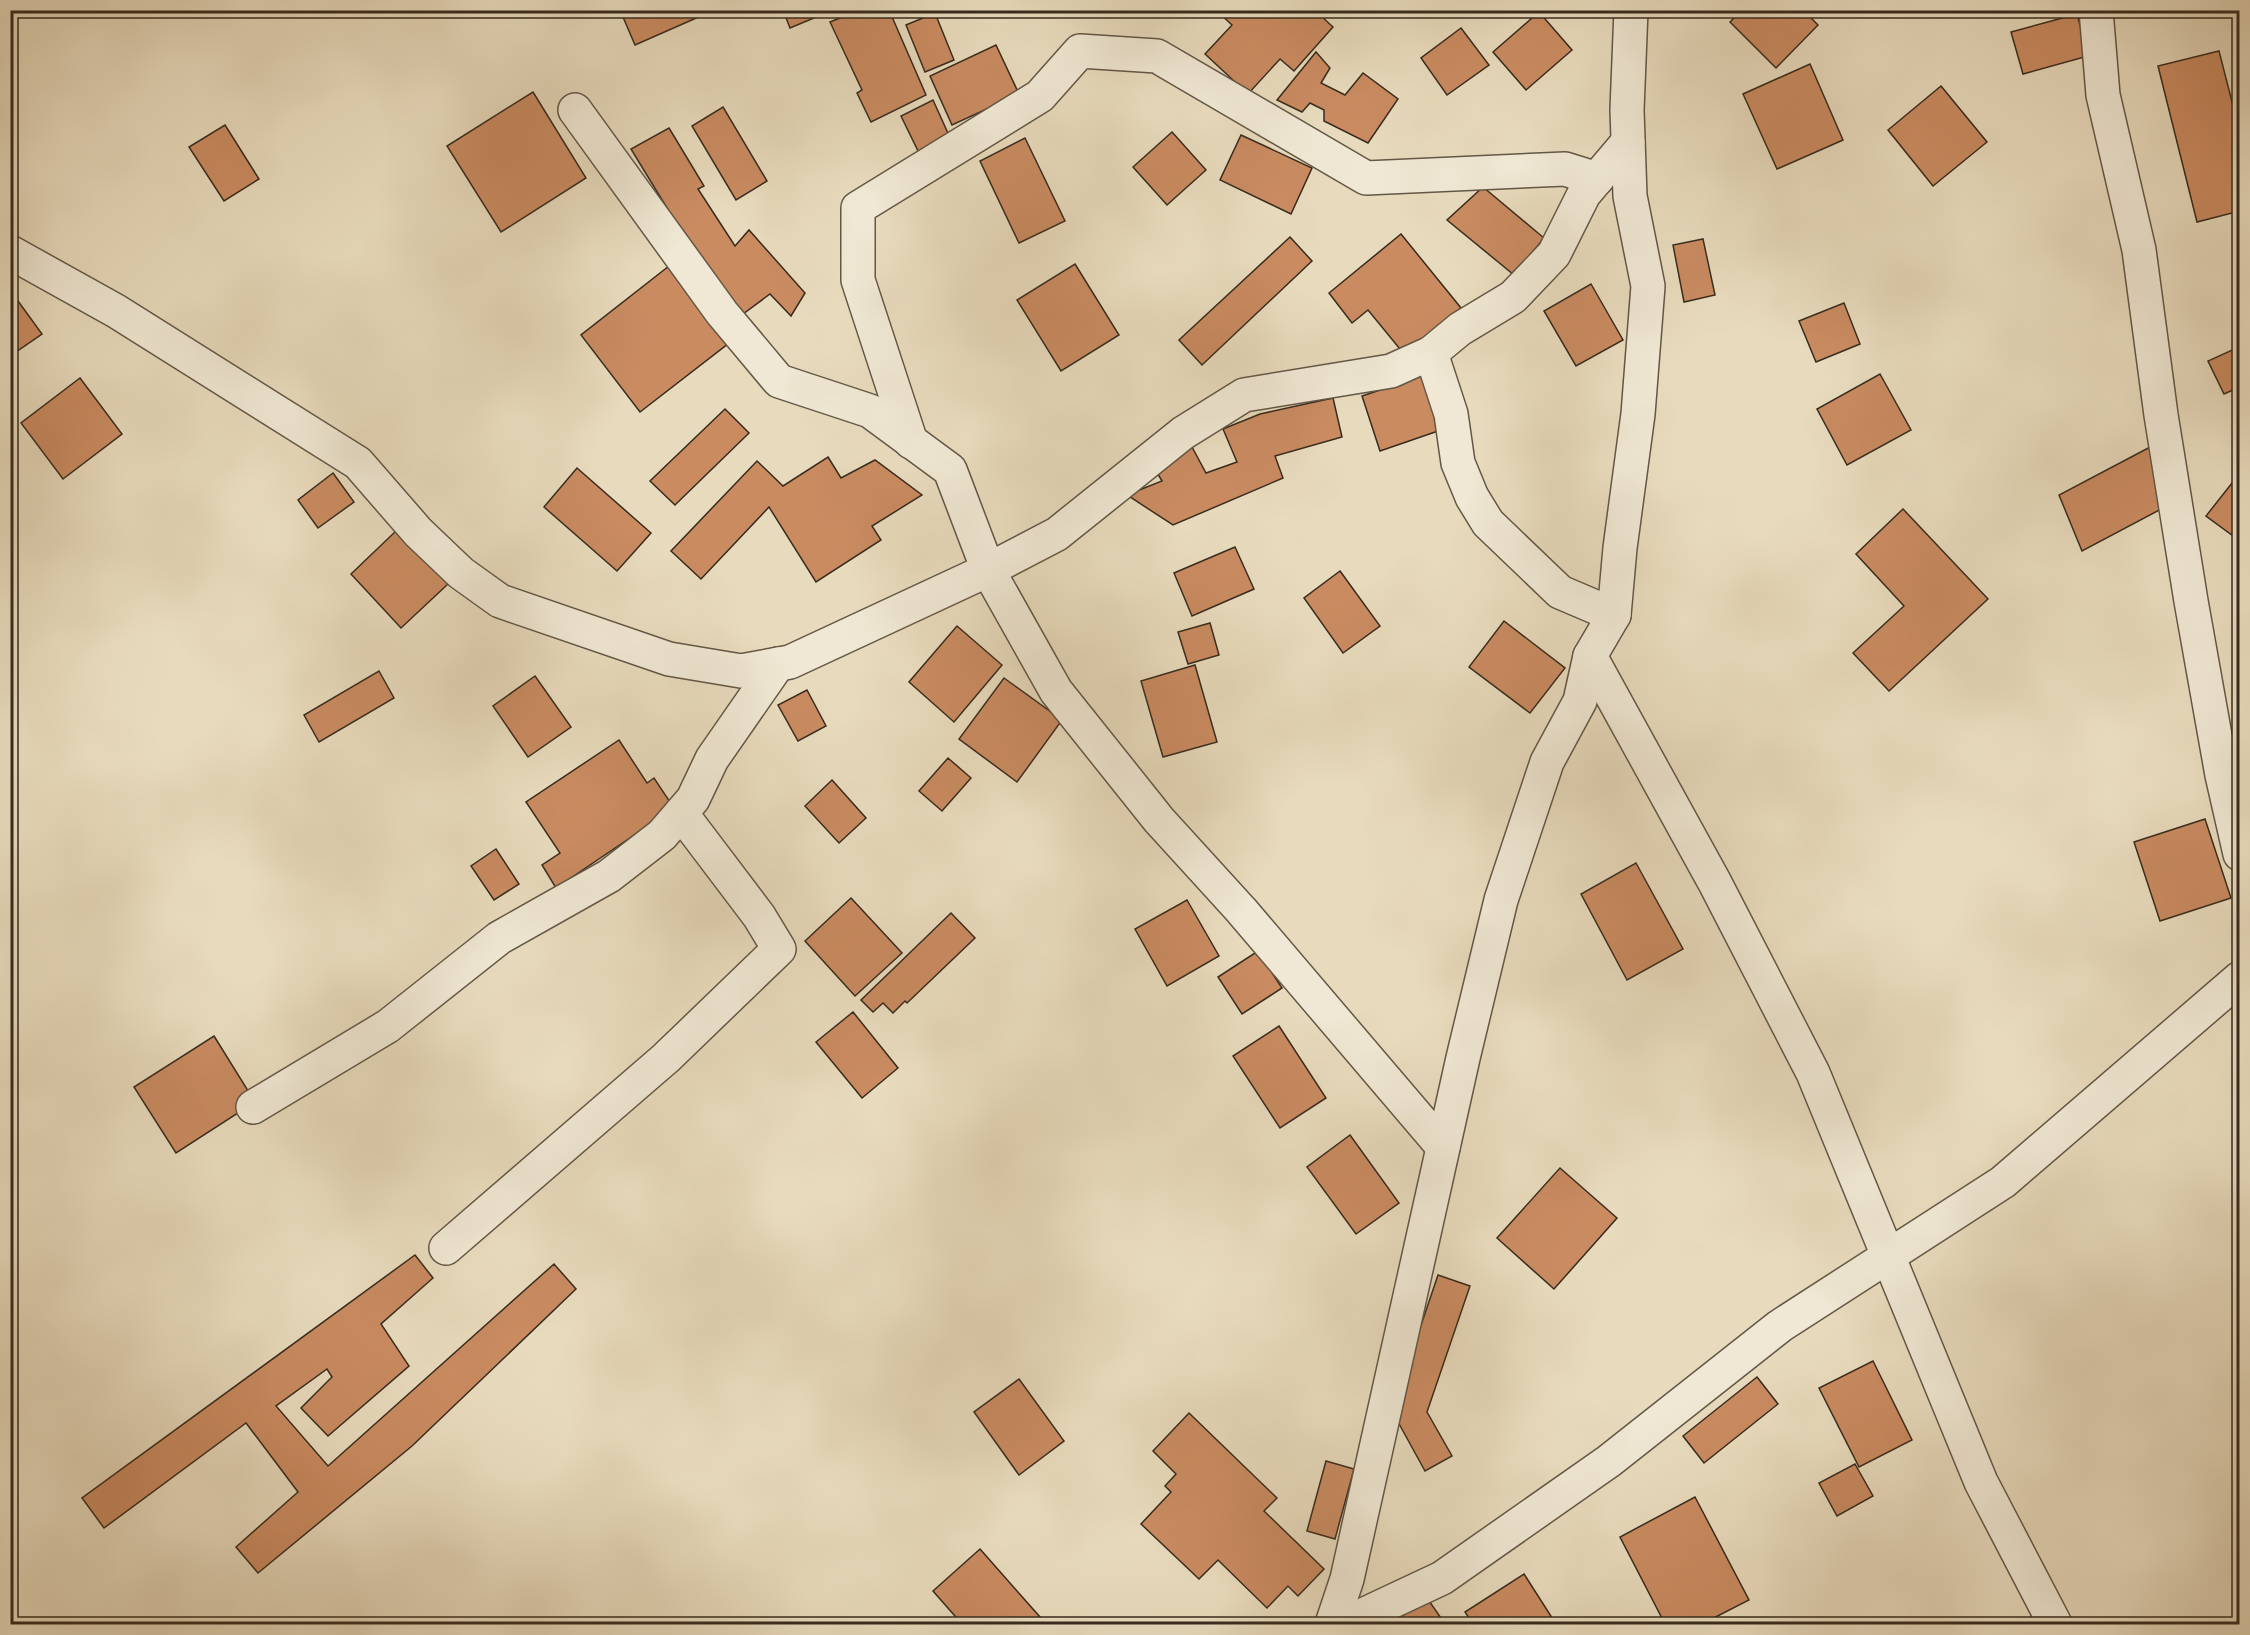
<svg xmlns="http://www.w3.org/2000/svg" width="2250" height="1635" viewBox="0 0 2250 1635" font-family="'IM FELL Double Pica',serif">
	<style>
		.building { fill: #ca8b61; stroke: #372b1e; stroke-width: 1.5 }
		.lines { fill: none; stroke-linecap: round; stroke-linejoin: round }
		.street-casing { stroke: #635746; stroke-width: 36 }
		.street { stroke: #f0e8d4; stroke-width: 33 }
	</style>
	<rect width="100%" height="100%" fill="#e8dbbd"/>
	<filter id="stains"><feTurbulence type="fractalNoise" baseFrequency=".00333" numOctaves="4"/><feColorMatrix values="0 0 0 0 .2 0 0 0 0 .09 0 0 0 0 .02 0 0 0 .5 -.17"/></filter>
	<radialGradient id="worn" r=".72"><stop offset=".6" stop-color="#630" stop-opacity="0"/><stop offset="1" stop-color="#630" stop-opacity=".3"/></radialGradient>
	<g class="building">
		<path d="M620,10H701L703,15L635,45Z"/>
		<path d="M783,10H819L821,15L790,28Z"/>
		<path d="M860,10H889L926,95L871,122L857,93L862,90L830,22Z"/>
		<path d="M1216,10H1324L1320,15L1333,27L1294,71L1280,59L1248,94L1205,54L1232,25Z"/>
		<path d="M1742,10H1803L1818,25L1776,68L1730,22Z"/>
		<path d="M1539,12L1572,50L1526,90L1493,52Z"/>
		<path d="M935,13L954,60L925,72L906,25Z"/>
		<path d="M2077,14L2088,56L2023,74L2011,32Z"/>
		<path d="M1461,28L1489,65L1447,95L1421,58Z"/>
		<path d="M996,45L1019,94L952,125L930,76Z"/>
		<path d="M2219,51L2240,133V211L2197,222L2158,66Z"/>
		<path d="M1316,52L1330,68L1321,83L1345,95L1363,73L1398,99L1368,143L1324,121V110L1310,103L1302,112L1277,100Z"/>
		<path d="M1810,64L1843,140L1777,169L1743,94Z"/>
		<path d="M1941,86L1987,142L1933,186L1888,130Z"/>
		<path d="M533,92L586,178L501,232L447,146Z"/>
		<path d="M933,100L951,140L920,155L901,116Z"/>
		<path d="M723,107L767,181L736,200L692,126Z"/>
		<path d="M225,125L259,179L224,201L189,147Z"/>
		<path d="M669,128L704,186L698,189L735,246L749,230L805,293L791,316L770,294L743,314L684,236L631,149Z"/>
		<path d="M1172,132L1206,170L1167,205L1133,167Z"/>
		<path d="M1241,135L1312,168L1291,214L1220,180Z"/>
		<path d="M1025,138L1065,221L1019,243L980,161Z"/>
		<path d="M1483,187L1544,238L1514,275L1447,220Z"/>
		<path d="M1401,234L1461,308L1404,354L1368,310L1352,323L1329,293Z"/>
		<path d="M1290,237L1312,261L1202,365L1179,340Z"/>
		<path d="M1703,239L1715,295L1684,302L1673,245Z"/>
		<path d="M1075,264L1119,335L1061,371L1017,300Z"/>
		<path d="M669,266L729,343L640,412L581,335Z"/>
		<path d="M1591,284L1623,340L1576,366L1544,311Z"/>
		<path d="M10,290L42,334L10,356Z"/>
		<path d="M1844,303L1860,344L1816,362L1799,321Z"/>
		<path d="M2240,334V387L2224,394L2208,361L2239,347L2234,337Z"/>
		<path d="M1880,374L1911,430L1847,465L1817,409Z"/>
		<path d="M1422,376L1441,430L1380,451L1362,396Z"/>
		<path d="M80,378L122,434L63,479L21,423Z"/>
		<path d="M1333,398L1342,437L1275,456L1283,478L1173,525L1127,495L1162,481L1156,471L1192,447L1206,473L1237,462L1223,429L1260,414Z"/>
		<path d="M725,409L749,433L675,505L650,481Z"/>
		<path d="M2154,445L2165,507L2082,551L2059,495Z"/>
		<path d="M828,457L841,478L875,460L922,495L872,526L881,540L816,582L769,507L701,579L671,551L757,461L783,486Z"/>
		<path d="M577,468L651,533L617,571L544,507Z"/>
		<path d="M333,473L354,502L318,528L298,500Z"/>
		<path d="M2240,473V541L2206,516Z"/>
		<path d="M1903,509L1988,599L1889,691L1853,653L1904,606L1856,554Z"/>
		<path d="M397,530L448,584L401,628L351,574Z"/>
		<path d="M1235,547L1254,589L1192,616L1174,573Z"/>
		<path d="M1340,571L1380,626L1343,653L1304,598Z"/>
		<path d="M1504,621L1565,668L1530,713L1469,667Z"/>
		<path d="M1210,623L1219,655L1188,664L1178,632Z"/>
		<path d="M957,626L1002,665L954,722L909,682Z"/>
		<path d="M1195,665L1217,742L1163,757L1141,681Z"/>
		<path d="M379,671L394,698L319,742L304,715Z"/>
		<path d="M535,676L571,727L528,757L493,706Z"/>
		<path d="M1004,678L1062,720L1017,782L959,739Z"/>
		<path d="M807,690L826,726L798,741L778,705Z"/>
		<path d="M619,740L647,783L654,778L674,808L556,888L542,865L560,853L526,802Z"/>
		<path d="M948,758L971,778L942,811L919,791Z"/>
		<path d="M832,780L866,818L839,843L805,806Z"/>
		<path d="M2205,819L2231,898L2160,921L2134,842Z"/>
		<path d="M496,849L519,884L494,900L471,866Z"/>
		<path d="M1636,863L1683,949L1627,980L1581,894Z"/>
		<path d="M851,898L902,953L855,996L805,941Z"/>
		<path d="M1187,900L1219,956L1167,986L1135,929Z"/>
		<path d="M951,913L975,938L907,1003L905,1001L893,1013L883,1003L873,1012L861,1000Z"/>
		<path d="M1258,951L1282,988L1242,1014L1218,977Z"/>
		<path d="M853,1012L898,1068L862,1098L816,1042Z"/>
		<path d="M1279,1026L1326,1098L1280,1128L1233,1056Z"/>
		<path d="M214,1036L255,1102L176,1153L134,1087Z"/>
		<path d="M1350,1135L1399,1203L1356,1234L1307,1167Z"/>
		<path d="M1560,1168L1617,1218L1554,1289L1497,1238Z"/>
		<path d="M415,1255L433,1278L381,1324L409,1366L328,1436L301,1408L332,1377L327,1369L276,1406L328,1466L554,1264L576,1289L412,1446L258,1573L236,1547L298,1492L246,1423L104,1528L82,1498Z"/>
		<path d="M1438,1275L1470,1286L1427,1412L1452,1456L1425,1471L1392,1411Z"/>
		<path d="M1873,1361L1912,1440L1859,1467L1819,1388Z"/>
		<path d="M1757,1377L1778,1404L1704,1463L1683,1436Z"/>
		<path d="M1019,1379L1064,1441L1019,1475L974,1412Z"/>
		<path d="M1189,1413L1277,1498L1264,1511L1324,1569L1298,1596L1288,1586L1267,1608L1218,1560L1199,1579L1141,1524L1171,1492L1165,1486L1176,1474L1153,1451Z"/>
		<path d="M1326,1461L1354,1469L1335,1539L1307,1531Z"/>
		<path d="M1855,1464L1873,1496L1837,1516L1819,1483Z"/>
		<path d="M1695,1497L1749,1600L1702,1624H1665L1620,1537Z"/>
		<path d="M980,1549L1040,1617L1031,1624H962L933,1591Z"/>
		<path d="M1524,1574L1556,1624H1473L1465,1612Z"/>
		<path d="M1427,1598L1441,1618L1432,1624H1400L1397,1620Z"/>
	</g>
	<g class="lines">
		<g class="street-casing">
			<g id="street">
				<path d="M1631,10L1627,110L1630,196L1648,286L1638,414L1620,548L1614,615L1590,656L1715,883L1813,1073L1981,1482L2055,1624"/>
				<path d="M2096,10L2103,95L2139,250L2161,415L2191,601L2222,775L2240,854"/>
				<path d="M575,110L722,313L779,381L870,411L950,470L988,570L1056,691L1159,820L1241,910L1443,1147"/>
				<path d="M10,252L116,311L358,463L418,532L461,573L500,601L669,659L741,671L790,662L988,570L1057,534L1183,433L1244,395L1391,371L1431,353L1460,329L1513,297L1554,254L1584,194L1628,142"/>
				<path d="M1431,353L1451,414L1458,463L1472,497L1488,523L1560,592L1614,615"/>
				<path d="M911,442L858,280V208L1040,96L1080,51L1157,56L1366,178L1565,169L1597,179"/>
				<path d="M253,1107L388,1026L499,938L609,876L662,835L693,799L712,759L778,664"/>
				<path d="M446,1248L666,1058L779,949L759,916L681,813"/>
				<path d="M1332,1624L1347,1579L1463,1058L1501,900L1547,762L1580,701L1590,656"/>
				<path d="M1344,1624L1442,1578L1609,1461L1780,1326L2003,1182L2240,978"/>
			</g>
		</g>
		<use href="#street" class="street"/>
	</g>
	<rect width="2250" height="1635" fill="none" stroke="#e8dbbd" stroke-width="36"/>
	<rect x="12" y="12" width="2226" height="1611" fill="none" stroke="#372b1e" stroke-width="3"/>
	<rect x="18" y="18" width="2214" height="1599" fill="none" stroke="#372b1e" stroke-width="1.5"/>
	<rect width="100%" height="100%" filter="url(#stains)"/>
	<rect width="100%" height="100%" fill="url(#worn)"/>
</svg>
